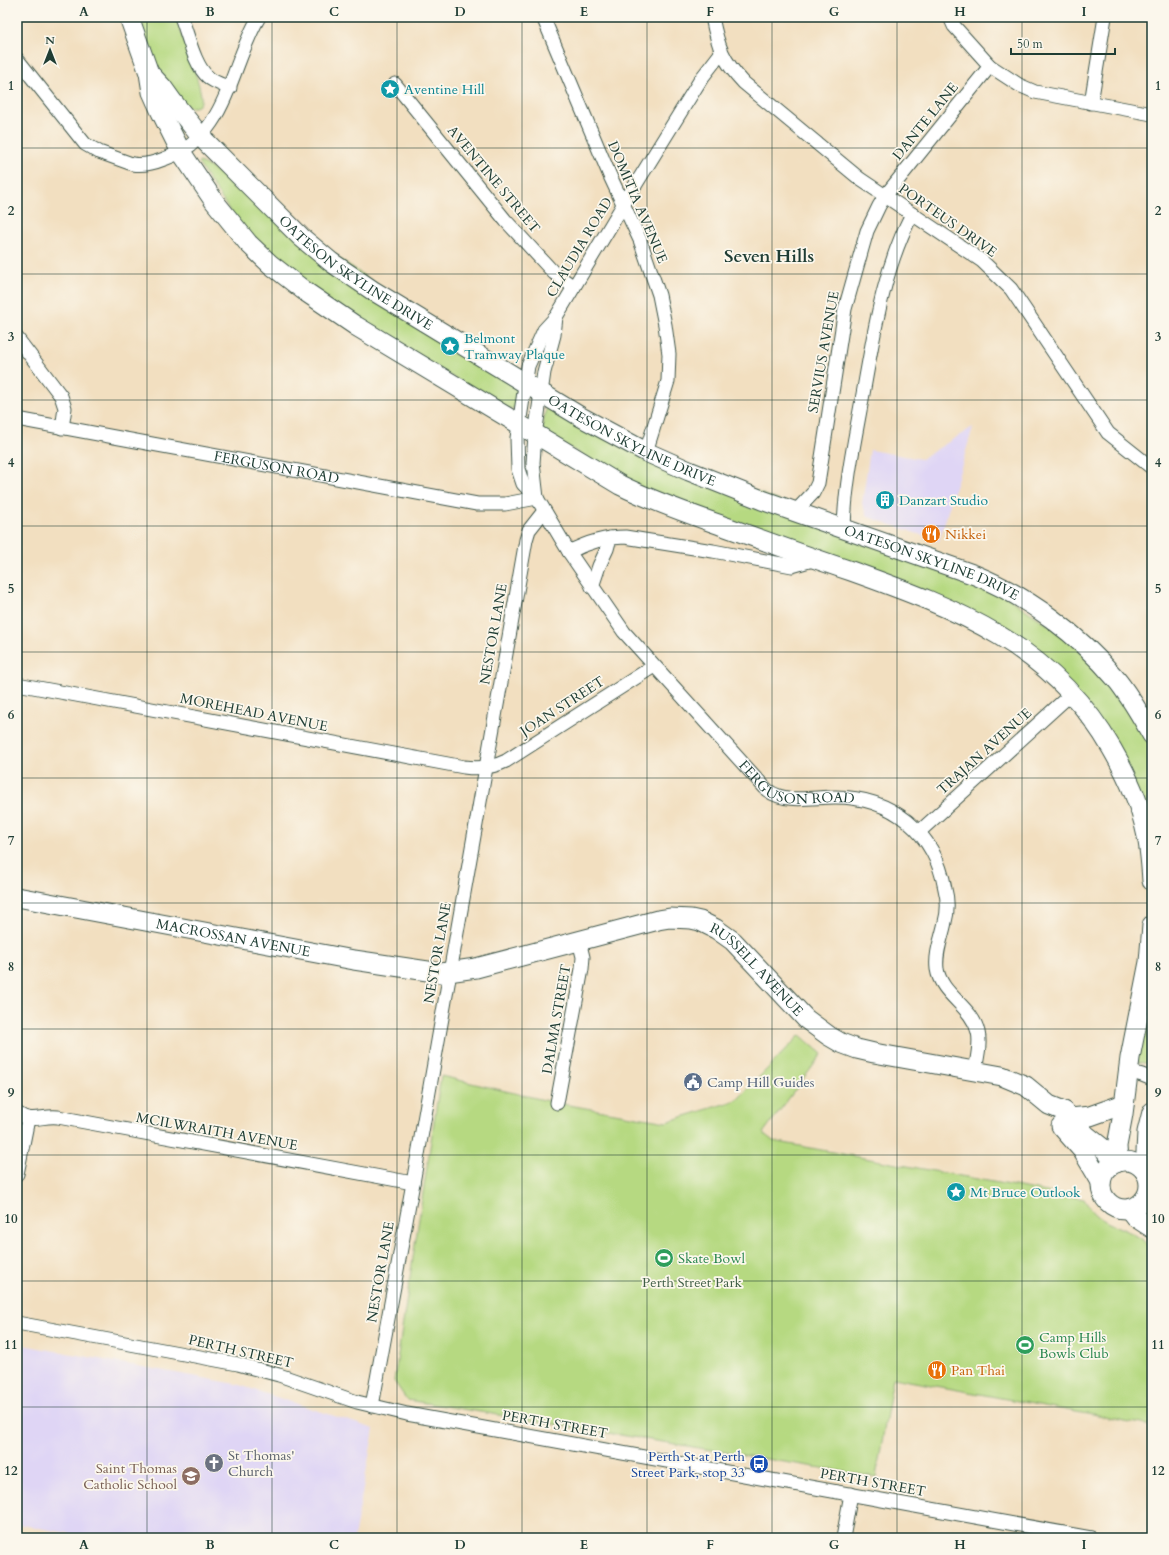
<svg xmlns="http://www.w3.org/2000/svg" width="1169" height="1555" viewBox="0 0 1169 1555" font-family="Cardo,serif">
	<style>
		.built { fill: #dfd5f5 }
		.green { fill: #b6d981; stroke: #6a8b5a }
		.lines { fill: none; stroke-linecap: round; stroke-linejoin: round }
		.street-casing { stroke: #3f5549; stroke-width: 15 }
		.secondary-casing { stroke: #3f5549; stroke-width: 21 }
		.street { stroke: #fff; stroke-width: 13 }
		.secondary { stroke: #fff; stroke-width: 19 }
		.grid { fill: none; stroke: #1f3d34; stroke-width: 1; stroke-opacity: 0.55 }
		.labels { text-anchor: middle; stroke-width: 3.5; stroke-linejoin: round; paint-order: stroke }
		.culture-label { font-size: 14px; fill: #0d838f; stroke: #fbf7ec; text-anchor: start }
		.street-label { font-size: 14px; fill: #1f3d34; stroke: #fbf7ec }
		.food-label { font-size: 14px; fill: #c56008; stroke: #fbf7ec; text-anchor: start }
		.service-label { font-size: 14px; fill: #4e5e75; stroke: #fbf7ec; text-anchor: start }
		.leisure-label { font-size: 14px; fill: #27864d; stroke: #fbf7ec; text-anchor: start }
		.park-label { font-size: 14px; fill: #3d5c43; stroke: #fbf7ec }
		.worship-label { font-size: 14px; fill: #5b616d; stroke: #fbf7ec; text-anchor: start }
		.transit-label { font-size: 14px; fill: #164399; stroke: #fbf7ec; text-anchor: end }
		.education-label { font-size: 14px; fill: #785e54; stroke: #fbf7ec; text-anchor: end }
		.district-label { font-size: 18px; font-weight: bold; fill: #1f3d34; stroke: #fbf7ec }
		.neatline { fill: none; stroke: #1f3d34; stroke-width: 1.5 }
		.grid-label { font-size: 13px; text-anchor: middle; font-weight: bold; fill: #1f3d34 }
	</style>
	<rect width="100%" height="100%" fill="#fbf7ec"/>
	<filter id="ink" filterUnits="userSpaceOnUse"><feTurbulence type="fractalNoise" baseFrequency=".025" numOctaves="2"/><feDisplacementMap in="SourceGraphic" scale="8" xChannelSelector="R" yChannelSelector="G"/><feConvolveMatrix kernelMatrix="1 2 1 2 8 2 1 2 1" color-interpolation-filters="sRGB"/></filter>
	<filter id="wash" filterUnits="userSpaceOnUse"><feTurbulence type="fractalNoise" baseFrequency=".012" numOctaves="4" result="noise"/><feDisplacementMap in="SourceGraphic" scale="16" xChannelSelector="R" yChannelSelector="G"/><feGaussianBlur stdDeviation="0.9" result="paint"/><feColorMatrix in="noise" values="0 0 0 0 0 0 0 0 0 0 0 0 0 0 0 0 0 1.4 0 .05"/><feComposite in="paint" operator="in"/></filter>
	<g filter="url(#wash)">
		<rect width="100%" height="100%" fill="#f2dfc0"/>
		<g class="built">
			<path d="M973,427L939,541L868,517L862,504L870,450L921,459Z"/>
			<path d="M17,1344L236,1384L374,1429L354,1538H94L17,1524Z"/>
		</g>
		<g class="green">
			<path d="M138,17H176C180,30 204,91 201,101C200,108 192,108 186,106L165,80L158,69L151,53Z"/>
			<path d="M200,162L234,180L267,208L519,384L515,408L508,409L348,317L243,231L198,163Z"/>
			<path d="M546,408H549L989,585L1075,643L1139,720L1152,747V835L1126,764L1021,642L664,500L541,432Z"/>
			<path d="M1152,979V1064L1137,1062Z"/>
			<path d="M800,1035L822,1054L763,1133L773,1141L1084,1199C1099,1226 1117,1223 1140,1238C1145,1240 1148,1245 1152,1248V1426L893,1378L876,1477L407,1400L394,1381L441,1076L557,1103L666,1122L737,1100Z"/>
		</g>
	</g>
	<g filter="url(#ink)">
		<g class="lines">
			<g class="street-casing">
				<g id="street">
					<path d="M181,17C188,34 194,65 208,77C213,82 223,85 230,88"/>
					<path d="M543,17L610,176L640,240L659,295L665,325L669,354L668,381L646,452"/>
					<path d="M712,17C718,47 723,61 744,83L860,179L982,261L1011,289L1108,433L1152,468"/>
					<path d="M950,17L954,26L990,66L1019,85L1035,92L1152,114"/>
					<path id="s1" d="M721,53L701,79L623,205L556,317L544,330L528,366L517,438L518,469L523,484L537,498L569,552L624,632L767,790C786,804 812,797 835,797C892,797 935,832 945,889C948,900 948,911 945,922C942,938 935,952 937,969C941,995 972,1006 978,1032C981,1044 977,1058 975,1071"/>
					<path d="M17,59L85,144L99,152L132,164C143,166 154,163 164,159C228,138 229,67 259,17"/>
					<path d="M395,84L506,221L554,273L574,287"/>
					<path d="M1091,103L1105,17"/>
					<path d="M17,338L61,396L65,408L62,428"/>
					<path id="s2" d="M17,419L477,504H505L537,498"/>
					<path d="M537,498L533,463L535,435L544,372L554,335L556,317"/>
					<path d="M795,512L813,493L818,483L845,309L867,231L879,206L885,196L990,66"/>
					<path d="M844,529C845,484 855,439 863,394C874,333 883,270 912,214"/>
					<path d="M569,552C586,543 606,537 625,537L713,551L792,566L816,559"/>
					<path d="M592,587L599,566L607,549L610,538"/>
					<path d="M17,684L464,767C479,769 492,768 506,761L654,666"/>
					<path d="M919,832L1071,694"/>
					<path d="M1128,1071L1142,1075L1152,1079"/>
					<path d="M557,1103L582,969L583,957L579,941"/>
					<path d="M17,1113C32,1124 42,1115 58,1117L413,1183"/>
					<path d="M17,1174L28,1119"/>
					<path d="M17,1323L238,1364L279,1375L357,1402L407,1414L1091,1538"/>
					<path d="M372,1406L413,1183L526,540L529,530L544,511"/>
					<path d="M843,1538L851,1494"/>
				</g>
			</g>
			<g class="secondary-casing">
				<g id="secondary">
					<path d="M129,17L149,73L152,92L161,112L181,152L214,201L248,243L270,264L306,292L356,326L620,485C654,502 690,514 726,527C768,542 809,557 851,571C958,609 1053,646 1112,749C1127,775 1140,803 1146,832C1150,848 1151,865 1152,881"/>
					<path id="s3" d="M150,74L163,88L173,102L201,137L301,237L331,262L372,290L581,417L646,452L689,471L762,500L975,575C1029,597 1079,635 1116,679C1130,696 1141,716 1152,735"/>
					<path id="s4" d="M17,897L354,960L441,973L476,968L658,920L670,918L691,919L700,921L716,929L733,941L806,1019L829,1036L841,1043L857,1049L874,1053L1002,1076L1026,1086L1049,1105L1064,1111L1086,1135L1105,1150L1116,1163"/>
					<path d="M1071,1118L1090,1116L1124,1104"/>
					<path d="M1061,1126L1082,1150L1101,1182"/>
					<circle cx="1125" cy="1185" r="24"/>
					<path d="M1118,1162L1117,1146L1123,1114L1130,1058L1149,962L1152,925"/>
					<path d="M1145,1172L1147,1132L1152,1112"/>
					<path d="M1129,1209L1135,1217L1152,1228"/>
				</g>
			</g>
			<use href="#street" class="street"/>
			<use href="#secondary" class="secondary"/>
		</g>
	</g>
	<path class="grid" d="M147,17V1538M272,17V1538M397,17V1538M522,17V1538M647,17V1538M772,17V1538M897,17V1538M1022,17V1538M17,148H1152M17,274H1152M17,400H1152M17,526H1152M17,652H1152M17,778H1152M17,903H1152M17,1029H1152M17,1155H1152M17,1281H1152M17,1407H1152"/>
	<defs>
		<g id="sight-disc" transform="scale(1)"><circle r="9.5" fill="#0f9aa8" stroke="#fbf7ec"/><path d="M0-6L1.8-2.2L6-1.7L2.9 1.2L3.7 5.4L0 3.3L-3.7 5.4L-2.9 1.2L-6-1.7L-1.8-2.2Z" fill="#fff"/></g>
		<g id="building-disc" transform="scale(1)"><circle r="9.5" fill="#0f9aa8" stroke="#fbf7ec"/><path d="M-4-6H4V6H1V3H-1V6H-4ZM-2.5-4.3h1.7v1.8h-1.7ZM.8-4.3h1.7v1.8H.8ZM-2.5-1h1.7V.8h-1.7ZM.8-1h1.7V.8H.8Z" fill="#fff"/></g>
		<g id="restaurant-disc" transform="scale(1)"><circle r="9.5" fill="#e8710a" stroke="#fbf7ec"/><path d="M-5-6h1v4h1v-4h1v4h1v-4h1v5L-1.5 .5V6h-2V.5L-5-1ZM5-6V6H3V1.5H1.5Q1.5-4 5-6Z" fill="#fff"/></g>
		<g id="civic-disc" transform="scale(1)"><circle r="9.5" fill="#5c6f8a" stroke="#fbf7ec"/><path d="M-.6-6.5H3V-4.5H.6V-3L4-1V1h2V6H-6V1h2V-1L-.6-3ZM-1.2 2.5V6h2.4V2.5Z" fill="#fff"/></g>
		<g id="stadium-disc" transform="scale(1)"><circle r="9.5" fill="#2e9e5b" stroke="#fbf7ec"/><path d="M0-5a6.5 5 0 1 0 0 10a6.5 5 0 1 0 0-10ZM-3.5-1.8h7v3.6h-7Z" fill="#fff"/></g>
		<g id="church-disc" transform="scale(1)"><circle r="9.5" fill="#6b7280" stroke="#fbf7ec"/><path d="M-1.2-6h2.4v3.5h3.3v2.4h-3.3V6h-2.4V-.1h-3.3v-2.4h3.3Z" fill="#fff"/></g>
		<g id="bus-disc" transform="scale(1)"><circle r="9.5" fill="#1a4fb4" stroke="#fbf7ec"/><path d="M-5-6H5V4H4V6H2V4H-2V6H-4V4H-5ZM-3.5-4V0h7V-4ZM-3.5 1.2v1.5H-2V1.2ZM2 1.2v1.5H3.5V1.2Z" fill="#fff"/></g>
		<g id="school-disc" transform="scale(1)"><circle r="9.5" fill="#8d6e63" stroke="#fbf7ec"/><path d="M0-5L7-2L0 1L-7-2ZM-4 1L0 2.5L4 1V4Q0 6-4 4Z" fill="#fff"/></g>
	</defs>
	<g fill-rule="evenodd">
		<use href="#sight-disc" x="390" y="89"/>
		<use href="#sight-disc" x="450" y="346"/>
		<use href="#building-disc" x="885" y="500"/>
		<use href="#restaurant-disc" x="931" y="534"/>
		<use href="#civic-disc" x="693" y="1082"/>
		<use href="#sight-disc" x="956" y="1192"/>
		<use href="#stadium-disc" x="664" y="1258"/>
		<use href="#stadium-disc" x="1025" y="1345"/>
		<use href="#restaurant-disc" x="937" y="1370"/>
		<use href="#church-disc" x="214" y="1463"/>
		<use href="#bus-disc" x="759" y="1464"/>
		<use href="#school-disc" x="191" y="1476"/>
	</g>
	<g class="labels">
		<g class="culture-label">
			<text x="404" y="94">Aventine Hill</text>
			<text x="464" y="343">Belmont<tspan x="464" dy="16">Tramway Plaque</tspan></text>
			<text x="899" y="505">Danzart Studio</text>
			<text x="970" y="1197">Mt Bruce Outlook</text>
		</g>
		<g class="street-label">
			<text transform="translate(925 121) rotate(-51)" y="5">DANTE LANE</text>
			<text transform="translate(494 179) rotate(50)" y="5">AVENTINE STREET</text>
			<text transform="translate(638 202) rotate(67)" y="5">DOMITIA AVENUE</text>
			<text transform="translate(948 220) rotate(35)" y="5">PORTEUS DRIVE</text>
			<text transform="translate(579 247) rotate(-59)" y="5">CLAUDIA ROAD</text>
			<text dy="5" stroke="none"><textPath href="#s3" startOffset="288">OATESON SKYLINE DRIVE</textPath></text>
			<text transform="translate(823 352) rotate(-80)" y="5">SERVIUS AVENUE</text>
			<text dy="5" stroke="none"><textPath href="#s3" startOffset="612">OATESON SKYLINE DRIVE</textPath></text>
			<text dy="5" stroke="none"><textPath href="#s2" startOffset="264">FERGUSON ROAD</textPath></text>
			<text dy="5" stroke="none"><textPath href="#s3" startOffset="936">OATESON SKYLINE DRIVE</textPath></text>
			<text transform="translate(493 634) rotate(-80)" y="5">NESTOR LANE</text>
			<text transform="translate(562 706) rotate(-33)" y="5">JOAN STREET</text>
			<text transform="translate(254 712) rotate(11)" y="5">MOREHEAD AVENUE</text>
			<text transform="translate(984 751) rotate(-42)" y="5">TRAJAN AVENUE</text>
			<text dy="5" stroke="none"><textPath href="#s1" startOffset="907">FERGUSON ROAD</textPath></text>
			<text dy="5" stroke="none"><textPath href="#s4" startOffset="220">MACROSSAN AVENUE</textPath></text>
			<text transform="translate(437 953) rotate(-80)" y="5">NESTOR LANE</text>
			<text dy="5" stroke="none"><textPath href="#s4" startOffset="772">RUSSELL AVENUE</textPath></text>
			<text transform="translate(556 1019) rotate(-80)" y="5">DALMA STREET</text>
			<text transform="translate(217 1131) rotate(10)" y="5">MCILWRAITH AVENUE</text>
			<text transform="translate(380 1272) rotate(-80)" y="5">NESTOR LANE</text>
			<text transform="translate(241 1351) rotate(13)" y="5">PERTH STREET</text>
			<text transform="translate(555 1424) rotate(10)" y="5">PERTH STREET</text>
			<text transform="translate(873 1482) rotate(10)" y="5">PERTH STREET</text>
		</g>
		<g class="food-label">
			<text x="945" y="539">Nikkei</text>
			<text x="951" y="1375">Pan Thai</text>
		</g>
		<g class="service-label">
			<text x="707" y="1087">Camp Hill Guides</text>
		</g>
		<g class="leisure-label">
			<text x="678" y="1263">Skate Bowl</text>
			<text x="1039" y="1342">Camp Hills<tspan x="1039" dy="16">Bowls Club</tspan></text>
		</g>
		<g class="park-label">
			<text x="692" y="1287">Perth Street Park</text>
		</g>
		<g class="worship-label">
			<text x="228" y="1460">St Thomas'<tspan x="228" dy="16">Church</tspan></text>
		</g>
		<g class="transit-label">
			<text x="745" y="1461">Perth St at Perth<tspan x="745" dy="16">Street Park, stop 33</tspan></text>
		</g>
		<g class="education-label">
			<text x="177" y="1473">Saint Thomas<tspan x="177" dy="16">Catholic School</tspan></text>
		</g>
		<g class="district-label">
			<text x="769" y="262">Seven Hills</text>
		</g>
	</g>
	<rect width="1169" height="1555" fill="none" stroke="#fbf7ec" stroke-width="44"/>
	<g transform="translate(50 50)" stroke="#fbf7ec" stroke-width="3" paint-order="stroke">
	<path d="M0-3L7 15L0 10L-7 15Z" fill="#1f3d34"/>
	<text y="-6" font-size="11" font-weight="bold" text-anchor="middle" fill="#1f3d34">N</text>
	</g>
	<path d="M1011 48v6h104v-6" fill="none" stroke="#1f3d34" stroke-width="2"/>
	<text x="1017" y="48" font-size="12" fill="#1f3d34" stroke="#fbf7ec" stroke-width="3" paint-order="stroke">50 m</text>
	<rect x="22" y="22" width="1125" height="1511" class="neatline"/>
	<g class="grid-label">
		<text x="84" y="16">A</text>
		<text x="210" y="16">B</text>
		<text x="334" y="16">C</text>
		<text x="460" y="16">D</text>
		<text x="584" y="16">E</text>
		<text x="710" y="16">F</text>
		<text x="834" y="16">G</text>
		<text x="960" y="16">H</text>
		<text x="1084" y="16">I</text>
		<text x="11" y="90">1</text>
		<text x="1158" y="90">1</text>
		<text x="11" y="215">2</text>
		<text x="1158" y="215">2</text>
		<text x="11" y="341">3</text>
		<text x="1158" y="341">3</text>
		<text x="11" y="467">4</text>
		<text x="1158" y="467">4</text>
		<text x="11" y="593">5</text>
		<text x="1158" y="593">5</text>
		<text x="11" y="719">6</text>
		<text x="1158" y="719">6</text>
		<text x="11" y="845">7</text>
		<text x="1158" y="845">7</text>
		<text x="11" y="971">8</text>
		<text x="1158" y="971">8</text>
		<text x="11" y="1097">9</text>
		<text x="1158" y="1097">9</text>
		<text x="11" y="1223">10</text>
		<text x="1158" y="1223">10</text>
		<text x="11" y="1349">11</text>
		<text x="1158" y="1349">11</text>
		<text x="11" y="1475">12</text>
		<text x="1158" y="1475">12</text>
		<text x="84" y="1549">A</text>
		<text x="210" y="1549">B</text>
		<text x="334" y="1549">C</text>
		<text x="460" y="1549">D</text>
		<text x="584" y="1549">E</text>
		<text x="710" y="1549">F</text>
		<text x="834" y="1549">G</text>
		<text x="960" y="1549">H</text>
		<text x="1084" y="1549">I</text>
	</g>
</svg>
